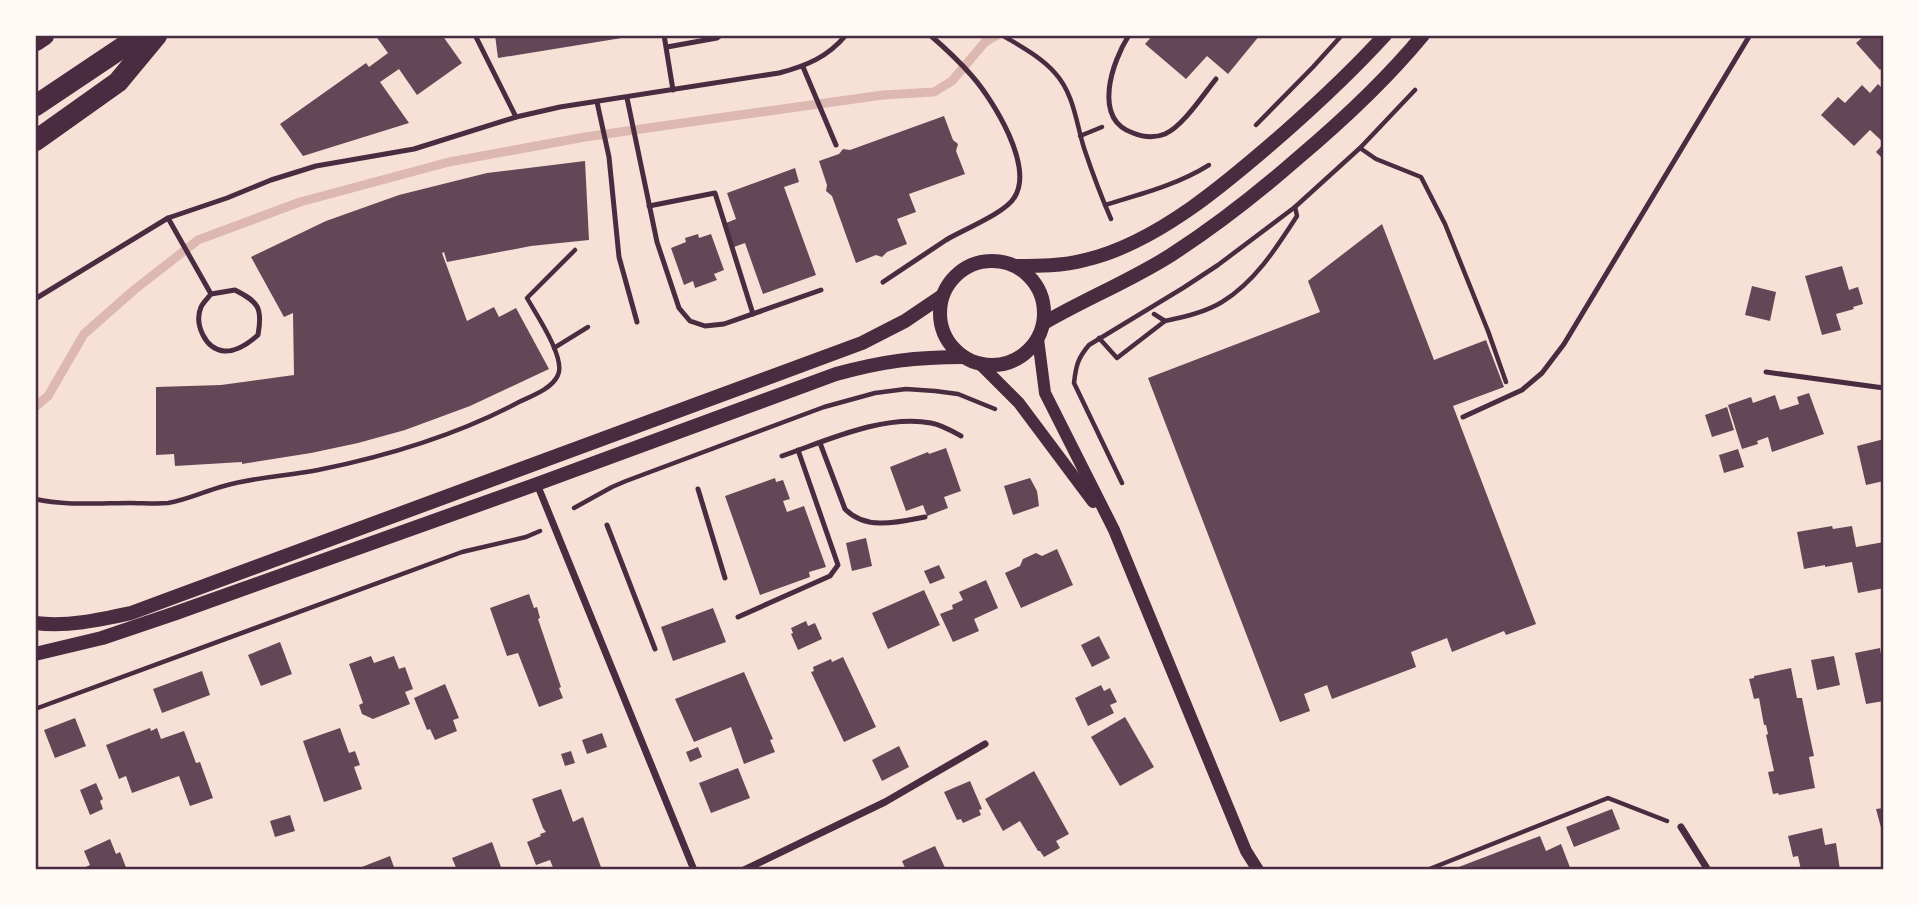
<svg xmlns="http://www.w3.org/2000/svg" width="1919" height="905" viewBox="0 0 1919 905" font-family="Inter,sans-serif">
	<style>
		.lines { fill: none; stroke-linecap: round; stroke-linejoin: round }
		.stream { stroke: #dcb8b0; stroke-width: 9 }
		.building { fill: #644757 }
		.path { stroke: #4a2c40; stroke-width: 4.5 }
		.service { stroke: #4a2c40; stroke-width: 5 }
		.minor { stroke: #4a2c40; stroke-width: 7 }
		.tertiary { stroke: #4a2c40; stroke-width: 12 }
		.secondary { stroke: #4a2c40; stroke-width: 14 }
		.motorway { stroke: #4a2c40; stroke-width: 21 }
		.neatline { fill: none; stroke: #4a2c40; stroke-width: 2.5 }
	</style>
	<rect width="100%" height="100%" fill="#f7e1d7"/>
	<g class="lines">
		<path class="stream" d="M35,407L48,396L84,334L134,290L198,240L300,202L449,162L585,137L704,120L883,95L934,92L952,81L985,42L997,35"/>
	</g>
	<g class="building">
		<path d="M375,35H442L462,63L417,95L399,69L380,82L409,123L303,156L280,124L366,63L369,67L388,53Z"/>
		<path d="M495,35H634V36L498,58Z"/>
		<path d="M1153,35H1260L1228,74L1207,56L1186,79L1145,44Z"/>
		<path d="M1865,35H1884V66L1880,70L1856,43Z"/>
		<path d="M1878,84L1884,90V143L1870,130L1854,146L1821,115L1838,97L1845,103L1862,85L1870,93Z"/>
		<path d="M944,116L953,140L958,144L956,151L965,174L909,194L916,212L897,219L907,244L887,252L882,257L876,255L856,263L832,196L826,191L827,185L819,161L839,154L843,149L850,150Z"/>
		<path d="M1884,143V160L1876,152Z"/>
		<path d="M585,161L589,240L531,246L447,262L444,252L442,253L467,321L494,307L499,317L516,308L549,369L470,406L405,430L358,443L311,453L242,464V462L175,466L174,454L156,455V387L221,385L294,375L293,313L284,317L251,257L326,221L399,195L487,173Z"/>
		<path d="M795,168L799,182L784,187L816,275L763,294L745,243L734,247L726,223L736,219L727,193Z"/>
		<path d="M1382,224L1434,360L1486,340L1504,387L1453,406L1536,624L1506,635L1504,631L1452,652L1447,638L1411,652L1416,667L1332,699L1327,685L1304,694L1310,711L1280,722L1148,378L1320,312L1308,281Z"/>
		<path d="M698,234L699,238L711,234L724,270L714,274L717,280L695,288L693,281L684,285L671,248L686,242L685,238Z"/>
		<path d="M1842,266L1849,290L1858,287L1863,304L1853,307L1854,309L1836,314L1841,330L1822,335L1805,276Z"/>
		<path d="M1752,286L1776,292L1770,321L1745,315Z"/>
		<path d="M1809,393L1824,434L1772,452L1768,437L1757,441L1758,444L1742,449L1728,405L1751,397L1753,403L1775,395L1780,410L1799,404L1797,397Z"/>
		<path d="M1727,407L1734,430L1712,437L1705,415Z"/>
		<path d="M1884,439V481L1866,485L1857,446Z"/>
		<path d="M946,448L961,491L944,497L948,508L927,516L923,505L906,511L890,467L928,452L929,454Z"/>
		<path d="M1738,449L1744,467L1724,473L1719,455Z"/>
		<path d="M775,478L776,482L783,480L790,499L783,501L787,512L804,506L826,567L809,572L810,577L760,595L725,496Z"/>
		<path d="M1030,478L1037,491L1039,506L1013,515L1004,486Z"/>
		<path d="M1832,526L1833,529L1852,526L1856,547L1884,542V588L1858,593L1852,562L1825,567V565L1804,569L1797,532Z"/>
		<path d="M866,538L872,566L852,571L846,543Z"/>
		<path d="M1057,549L1073,585L1021,608L1005,573L1020,566L1023,559L1036,553L1042,556Z"/>
		<path d="M939,565L945,578L930,584L924,571Z"/>
		<path d="M986,580L998,608L974,619L979,631L953,642L940,614L953,609L952,605L963,600L959,592Z"/>
		<path d="M924,590L940,625L888,649L872,613Z"/>
		<path d="M529,594L534,608L537,607L540,618L538,619L561,687L559,688L563,698L539,707L518,653L507,656L490,608Z"/>
		<path d="M713,608L726,642L673,661L661,627Z"/>
		<path d="M806,621L808,626L815,623L822,639L798,650L791,634L793,633L791,628Z"/>
		<path d="M1099,636L1110,658L1092,667L1081,645Z"/>
		<path d="M280,642L292,674L261,686L248,655Z"/>
		<path d="M1880,648L1884,673V701L1866,704L1855,653Z"/>
		<path d="M371,656L374,663L394,656L399,669L405,667L413,689L405,692L410,704L373,719L362,714L359,705L363,703L349,664Z"/>
		<path d="M1834,656L1840,685L1817,690L1811,660Z"/>
		<path d="M843,657L876,727L844,742L811,672L814,671L813,667L831,659L832,662Z"/>
		<path d="M1791,668L1797,698H1802L1808,728L1814,756L1809,757L1815,788L1779,795L1778,793L1773,794L1768,772L1774,771L1766,735L1768,734L1766,725H1764L1759,698L1754,699L1749,679L1754,678V676Z"/>
		<path d="M202,671L210,695L162,713L153,689Z"/>
		<path d="M744,672L773,739L770,740L775,752L744,764L731,727L694,742L675,699Z"/>
		<path d="M445,684L459,718L453,720L457,731L435,740L430,729L427,730L414,698Z"/>
		<path d="M1101,685L1104,691L1110,688L1117,702L1110,705L1114,713L1088,726L1075,698Z"/>
		<path d="M1125,717L1154,767L1120,786L1091,737Z"/>
		<path d="M75,718L86,746L55,758L44,730Z"/>
		<path d="M150,728L151,731L157,728L161,739L184,731L196,763L200,762L213,798L190,806L179,776L132,793L126,776L119,779L106,745Z"/>
		<path d="M340,728L349,753L355,751L360,765L354,767L362,789L324,802L303,741Z"/>
		<path d="M602,733L607,747L587,754L582,740Z"/>
		<path d="M899,746L909,767L882,781L872,760Z"/>
		<path d="M698,747L702,757L690,762L686,752Z"/>
		<path d="M571,751L575,763L565,766L561,754Z"/>
		<path d="M738,768L750,798L711,813L699,783Z"/>
		<path d="M1034,771L1069,834L1056,841L1060,848L1044,857L1040,851H1038L1020,821L1003,831L985,799Z"/>
		<path d="M970,781L982,809L979,810L981,815L963,823L961,819L957,820L944,792Z"/>
		<path d="M96,783L103,799L100,801L103,809L90,815L80,790Z"/>
		<path d="M561,789L573,822L583,817L602,870H554L550,860L536,865L527,842L541,836L540,834L546,832L543,828L532,799Z"/>
		<path d="M1884,808V835H1883L1876,809Z"/>
		<path d="M1612,809L1620,829L1574,847L1566,827Z"/>
		<path d="M290,815L295,831L275,837L270,821Z"/>
		<path d="M1822,828L1825,845L1836,843L1840,870H1801L1798,856L1793,857L1788,836Z"/>
		<path d="M1540,836L1546,851L1561,844L1571,870H1451Z"/>
		<path d="M110,839L116,854L120,852L127,870H79L90,865L84,851Z"/>
		<path d="M492,842L502,870H457L452,858Z"/>
		<path d="M935,846L946,870H906L902,861Z"/>
		<path d="M390,856L395,870H354Z"/>
	</g>
	<g class="lines">
		<g class="path">
			<path d="M1002,35C1020,46 1041,57 1055,73C1074,94 1076,122 1084,148C1092,172 1101,196 1111,219"/>
			<path d="M1256,125L1313,67L1342,35"/>
			<path d="M1080,136L1102,127"/>
			<path d="M1360,148L1376,159L1421,177L1445,224L1488,331L1506,382"/>
			<path d="M1105,205C1141,194 1177,185 1209,165"/>
			<path d="M1154,314L1165,321C1184,317 1206,312 1222,302C1255,282 1277,247 1297,216L1295,207"/>
			<path d="M1099,338L1117,358L1165,321"/>
			<path d="M554,348L588,327"/>
			<path d="M1122,483L1074,383C1076,365 1078,358 1089,345L1183,288L1218,265L1295,207L1360,148L1415,90"/>
			<path d="M35,499C65,506 100,503 130,503C143,503 156,504 168,503C187,500 205,491 224,486C254,477 287,476 318,470C387,456 457,435 519,402C531,396 552,389 558,375C566,358 536,314 527,298L575,250"/>
			<path d="M574,508L612,487L626,481L824,407L875,393L906,389L935,391L958,394L995,409"/>
			<path d="M35,709L462,552L526,537L540,531"/>
			<path d="M1427,870L1608,798L1667,821"/>
		</g>
		<g class="service">
			<path d="M475,35L516,117"/>
			<path d="M664,35L673,90"/>
			<path d="M1129,35C1112,62 1092,119 1133,133C1143,137 1155,138 1165,134C1183,126 1203,95 1216,79"/>
			<path d="M667,47L717,38L721,35"/>
			<path d="M803,67L836,145"/>
			<path d="M627,98L657,242L679,308L690,321L705,326L724,324L821,290"/>
			<path d="M597,102L609,157L619,257L637,322"/>
			<path d="M649,206L715,193L753,314"/>
			<path d="M168,218L211,294"/>
			<path d="M883,282C904,268 925,254 946,240C963,230 1005,213 1014,198C1035,167 993,100 972,76C959,61 945,48 930,35"/>
			<path d="M235,290C258,302 263,307 258,335C249,343 237,352 224,351C205,349 194,324 201,307C203,303 208,298 211,294Z"/>
			<path d="M35,299L168,218L227,198L271,180L316,166L414,149L516,117L560,107L779,73C806,66 828,57 846,35"/>
			<path d="M1766,372L1884,388"/>
			<path d="M1463,417L1522,390L1542,373L1564,344L1750,35"/>
			<path d="M820,443L845,509C866,531 899,522 925,517"/>
			<path d="M782,456C826,441 883,414 931,423C942,425 952,431 961,436"/>
			<path d="M698,489L725,578"/>
			<path d="M607,525L655,649"/>
			<path d="M738,617L830,576L838,565L798,450"/>
		</g>
		<g class="minor">
			<path d="M537,484L694,870"/>
			<path d="M1681,827L1708,870"/>
			<path d="M744,870L885,802L985,744"/>
		</g>
		<g class="tertiary">
			<path d="M1038,339L1045,393L1114,530L1246,851L1258,870"/>
			<path d="M980,364L1019,403L1093,502"/>
		</g>
		<g class="secondary">
			<circle cx="992" cy="313" r="52"/>
			<path d="M1016,266C1039,266 1062,266 1085,260C1158,243 1230,180 1285,132C1320,101 1354,69 1385,35"/>
			<path d="M1044,323C1085,299 1130,281 1171,255C1216,226 1258,193 1298,158C1343,120 1386,80 1423,35"/>
			<path d="M35,623C68,627 99,620 131,613L862,343L905,321L942,296"/>
			<path d="M35,654L102,638L176,613L537,484L836,374C884,361 915,357 964,357"/>
		</g>
		<g class="motorway">
			<path d="M35,41L44,35"/>
			<path d="M35,106L141,35"/>
			<path d="M35,141L118,82L157,35"/>
		</g>
	</g>
	<rect width="1919" height="905" fill="none" stroke="#fffaf5" stroke-width="74"/>
	<rect x="37" y="37" width="1845" height="831" class="neatline"/>
</svg>
